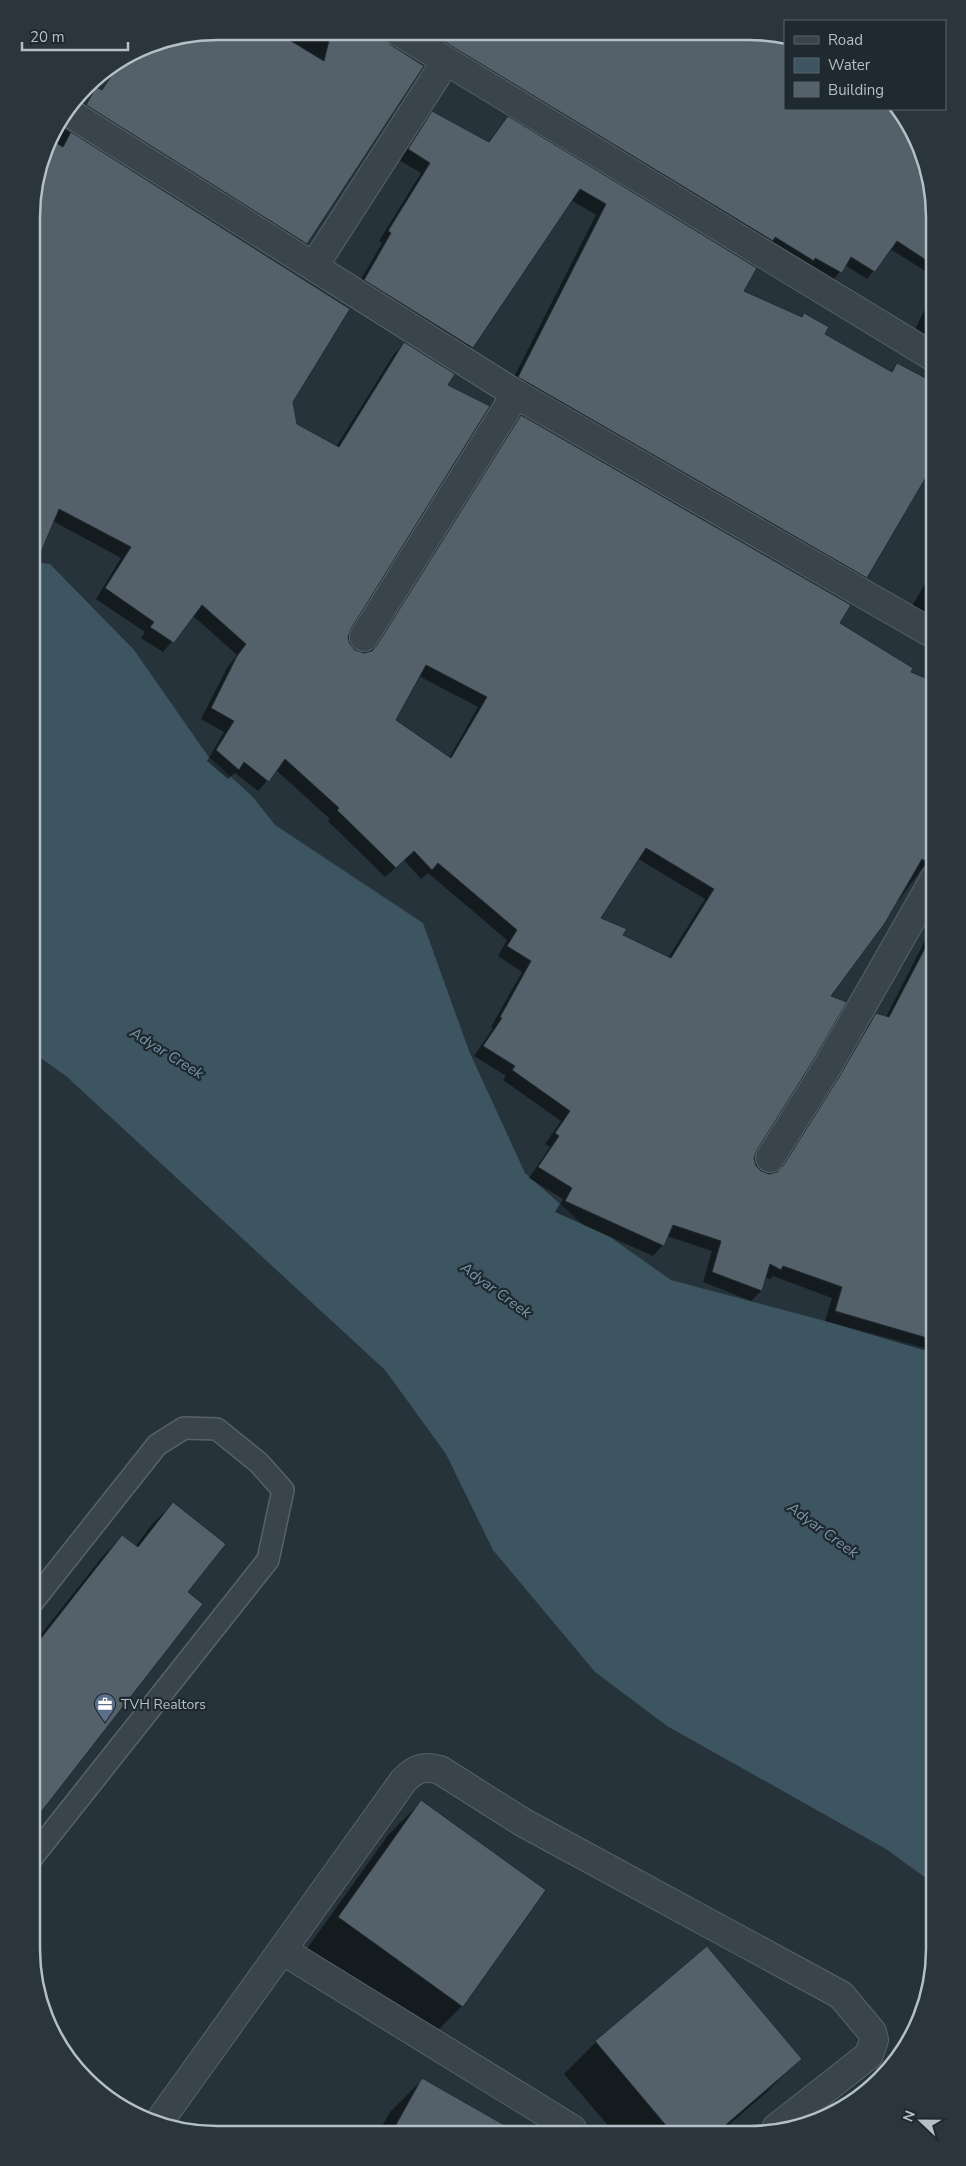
<svg xmlns="http://www.w3.org/2000/svg" width="966" height="2166" viewBox="0 0 966 2166" font-family="'Nunito Sans',sans-serif">
	<style>
		.water { fill: #3d5461 }
		.shadow { fill: #0007; fill-rule: evenodd }
		.building { fill: #54616a; stroke: #212b32; fill-rule: evenodd }
		.lines { fill: none; stroke-linecap: round; stroke-linejoin: round }
		.service-casing { stroke: #586269; stroke-width: 24 }
		.minor-casing { stroke: #586269; stroke-width: 30 }
		.service { stroke: #3a444b; stroke-width: 21 }
		.minor { stroke: #3a444b; stroke-width: 28 }
		.labels { text-anchor: middle; stroke-width: 4.5; stroke-linejoin: round; paint-order: stroke }
		.poi-label { font-size: 14px; fill: #b5bfc6; stroke: #1f2930; text-anchor: start }
		.water-label { font-size: 15px; font-style: italic; fill: #7995a6; stroke: #1f2930 }
		.rim { fill: none; stroke: #b5bfc6; stroke-width: 2.5 }
	</style>
	<rect width="100%" height="100%" fill="#26333a"/>
	<path class="water" d="M32,562L50,564L134,650L208,756L252,796L275,825L423,923L469,1051L525,1173L584,1225L610,1237L671,1280L934,1350V1884L886,1849L667,1726L595,1672L493,1550L446,1454L385,1370L66,1076L31,1051Z"/>
	<g class="shadow">
		<path d="M217,31L382,32L306,243L299,251L88,118L121,61Z"/>
		<path d="M411,32L785,35V109H899L904,114L935,217V277L890,249L867,279L845,265L833,280Z"/>
		<path d="M432,113L487,143L508,118L742,292L823,334L890,372L898,364L866,577L856,587L509,387L596,215L571,200L472,347L462,357L355,290L382,243L379,241L421,173L399,160L422,123Z"/>
		<path d="M58,125L349,310L292,401L296,425L336,447L394,354L404,344L446,385L350,628L347,636L349,644L355,652L363,654L370,652L511,427L521,417L839,623L909,672L935,853L920,871L829,997L753,1158L755,1165L761,1172L770,1175L776,1173L829,1089L866,1024L877,1014L886,1017L935,921L934,1353L825,1321L832,1298L773,1276L770,1279L765,1277L761,1291L751,1301L703,1282L712,1251L667,1236L663,1245L653,1256L555,1212L563,1199L529,1178L550,1147L545,1144L561,1121L503,1080L506,1076L474,1056L493,1028L491,1027L522,972L498,956L507,940L428,873L421,879L404,860L385,877L328,821L330,819L276,770L258,791L235,773L228,779L207,761L224,732L201,719L227,668L237,655L193,616L163,652L141,638L145,632L96,599L121,558L53,521L36,546L32,544V205L51,135ZM419,676L478,707L449,758L394,720ZM638,859L705,899L668,958L622,936L599,919Z"/>
		<path d="M935,290V340L915,329Z"/>
		<path d="M935,567V632L906,616Z"/>
		<path d="M173,1504L187,1592L31,1823V1647L103,1556L122,1536L135,1547L153,1523Z"/>
		<path d="M421,1802L462,2006L430,2038L306,1950L389,1834Z"/>
		<path d="M596,2042L800,2059L768,2091L724,2129H611L564,2074Z"/>
		<path d="M422,2080L510,2130H380L390,2112Z"/>
	</g>
	<g class="building">
		<path d="M217,31L276,32L324,61L331,32H383L386,40L391,45L424,66L307,244L86,105L96,87L102,90L121,61L146,45Z"/>
		<path d="M430,33L785,35V109H899L904,114L929,170L935,217V266L897,241L875,272L851,257L842,273L815,258L814,261L775,237L773,241Z"/>
		<path d="M432,111L489,142L508,116L757,268L744,291L802,317L804,313L829,327L825,334L892,372L897,363L935,383V462L867,578L518,377L606,204L580,189L473,348L364,280L391,233L388,231L430,163L408,149Z"/>
		<path d="M71,132L350,309L293,402L297,424L339,447L404,342L455,374L448,385L490,406L351,629L348,637L350,644L355,650L364,653L372,651L377,645L521,415L851,605L840,623L913,668L911,672L935,682V862L930,864L922,859L885,923L831,996L847,1002L813,1061L757,1150L754,1158L756,1166L761,1171L769,1174L777,1172L783,1166L839,1077L876,1013L889,1017L935,929L934,1340L835,1311L842,1287L783,1266L781,1270L770,1264L762,1291L712,1272L721,1241L673,1225L664,1246L565,1201L572,1188L538,1167L559,1136L555,1133L570,1111L512,1070L515,1066L483,1046L502,1018L500,1017L531,961L507,946L517,930L438,863L432,870L414,851L396,868L337,810L339,808L285,759L269,782L244,762L239,770L216,750L234,721L211,708L237,656L246,644L202,605L174,643L150,627L154,622L105,588L131,547L59,509L32,574V205L49,139L63,147ZM426,665L487,697L451,758L396,720ZM646,848L714,889L671,958L623,935L627,929L601,918Z"/>
		<path d="M173,1502L226,1544L188,1592L203,1604L31,1825V1651L122,1535L138,1547Z"/>
		<path d="M421,1800L546,1890L463,2007L338,1917Z"/>
		<path d="M707,1946L802,2059L721,2129H669L595,2041Z"/>
		<path d="M422,2078L513,2130H393Z"/>
	</g>
	<g class="lines">
		<g class="service-casing">
			<path id="service" d="M31,1859L268,1560L283,1490L259,1463L217,1429L184,1428L157,1445L31,1604"/>
		</g>
		<g class="minor-casing">
			<g id="minor">
				<path d="M399,32L935,358"/>
				<path d="M68,112L516,394L935,635"/>
				<path d="M314,266L446,61"/>
				<path d="M364,637L516,394"/>
				<path d="M770,1158L826,1069L935,878"/>
				<path d="M282,1950L572,2129"/>
				<path d="M158,2123L404,1780C415,1769 424,1765 440,1770L524,1823L841,1995L872,2032L874,2040L869,2055L776,2128"/>
			</g>
		</g>
		<use href="#service" class="service"/>
		<use href="#minor" class="minor"/>
	</g>
	<defs>
		<g id="office-pin" transform="scale(1.125)"><path d="M0 17L-7.5 6A9.5 9.5 0 1 1 7.5 6Z" fill="#5c6f8a" stroke="#1f2930"/><path d="M-6-3h4V-5.5h4V-3h4V5H-6ZM-1-4.5V-3h2v-1.5ZM-6 0V1H6V0Z" fill="#fff"/></g>
	</defs>
	<g fill-rule="evenodd">
		<use href="#office-pin" x="105" y="1704"/>
	</g>
	<g class="labels">
		<g class="poi-label">
			<text x="121" y="1709">TVH Realtors</text>
		</g>
		<g class="water-label">
			<text transform="translate(167 1053) rotate(32)" y="5">Adyar Creek</text>
			<text transform="translate(496 1290) rotate(36)" y="5">Adyar Creek</text>
			<text transform="translate(823 1530) rotate(36)" y="5">Adyar Creek</text>
		</g>
	</g>
	<path d="M0 0H966V2166H0ZM217 40H749A177 177 0 0 1 926 217V1949A177 177 0 0 1 749 2126H217A177 177 0 0 1 40 1949V217A177 177 0 0 1 217 40Z" fill="#2b353c" fill-rule="evenodd"/>
	<path class="rim" d="M217 40H749A177 177 0 0 1 926 217V1949A177 177 0 0 1 749 2126H217A177 177 0 0 1 40 1949V217A177 177 0 0 1 217 40Z"/>
	<rect x="784" y="20" width="162" height="90" fill="#1f2930" stroke="#5b656c"/>
	<rect x="794" y="36" width="25" height="8" fill="#3a444b" stroke="#5b656c"/>
	<text x="828" y="45" font-size="15" fill="#b5bfc6">Road</text>
	<rect x="794" y="58" width="25" height="15" fill="#3d5461" stroke="#5b656c"/>
	<text x="828" y="70" font-size="15" fill="#b5bfc6">Water</text>
	<rect x="794" y="82" width="25" height="15" fill="#54616a" stroke="#5b656c"/>
	<text x="828" y="95" font-size="15" fill="#b5bfc6">Building</text>
	<g transform="translate(921 2121) rotate(292)" stroke="#1f2930" stroke-width="4" paint-order="stroke">
	<path d="M0-4L9 19L0 12L-9 19Z" fill="#b5bfc6"/>
	<text y="-8" font-size="14" font-weight="bold" text-anchor="middle" fill="#b5bfc6">N</text>
	</g>
	<path d="M22 42v8h106v-8" fill="none" stroke="#b5bfc6" stroke-width="2.5"/>
	<text x="30" y="42" font-size="15" fill="#b5bfc6" stroke="#1f2930" stroke-width="4" paint-order="stroke">20 m</text>
</svg>
